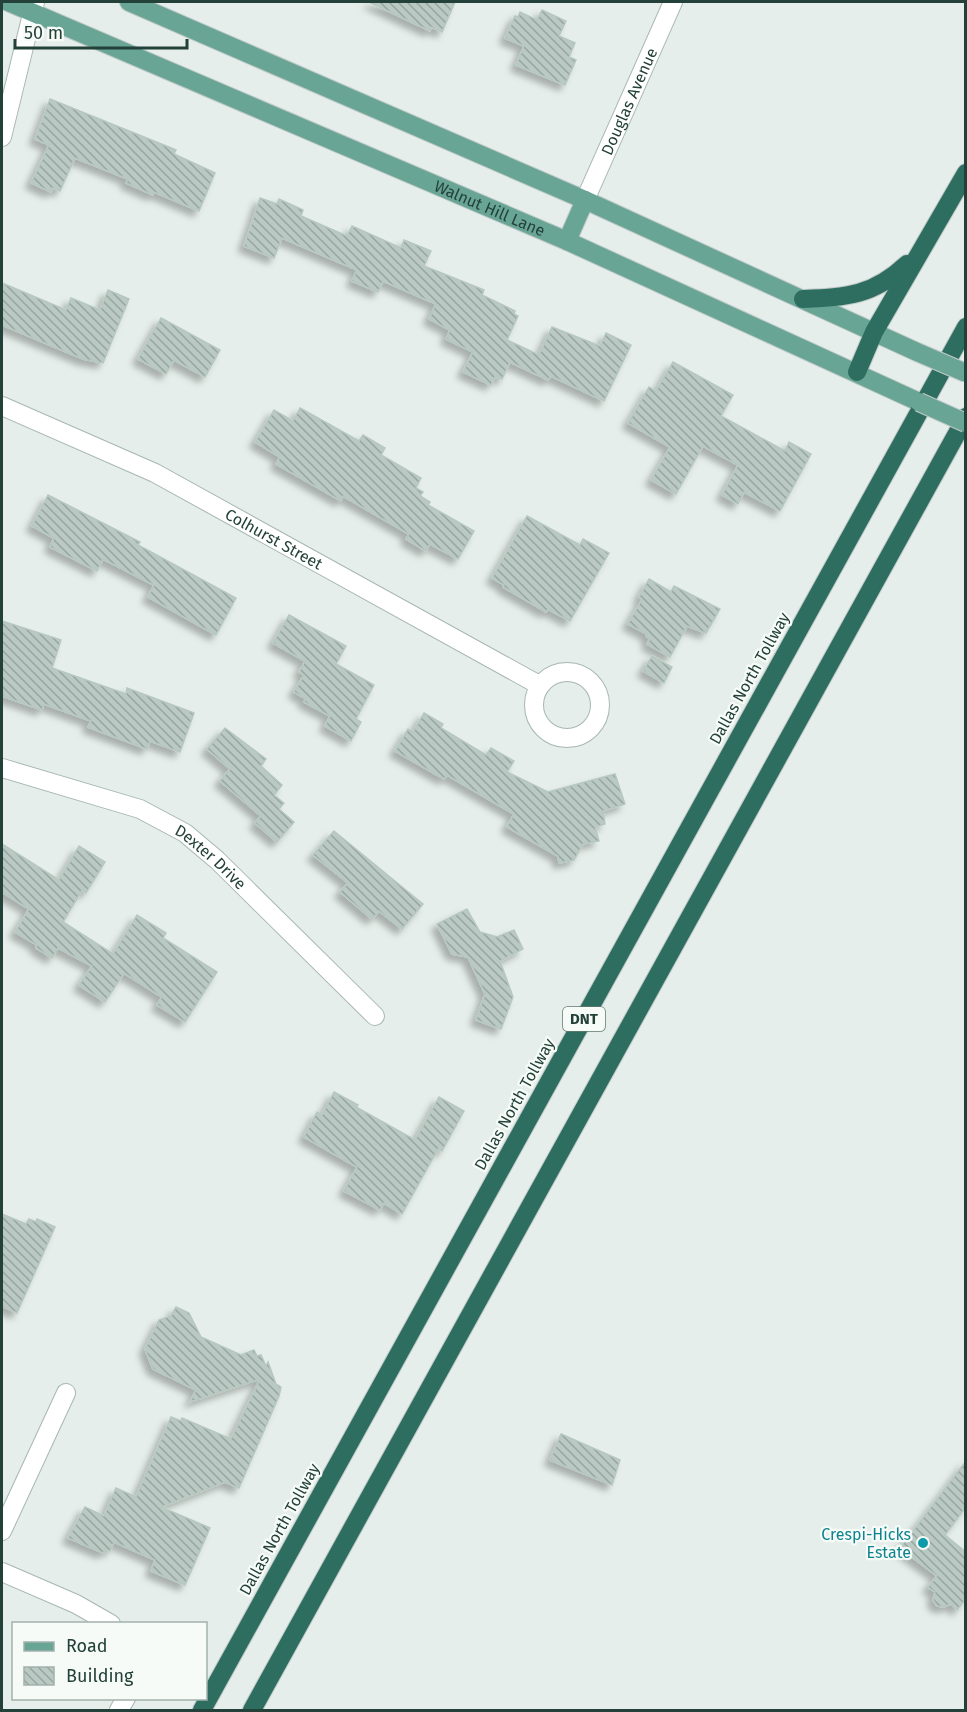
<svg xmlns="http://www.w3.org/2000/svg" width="967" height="1712" viewBox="0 0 967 1712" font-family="'Fira Sans',sans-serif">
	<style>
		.building { fill: url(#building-back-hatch); stroke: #b7c8c1; stroke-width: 1.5; filter: url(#shadow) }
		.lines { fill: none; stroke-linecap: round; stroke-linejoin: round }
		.minor-casing { stroke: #a7b7b1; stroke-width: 20 }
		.major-casing { stroke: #c1cac8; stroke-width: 20 }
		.highway-casing { stroke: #c1cac8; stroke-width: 20 }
		.minor { stroke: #fff; stroke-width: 18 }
		.major { stroke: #69a595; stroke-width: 18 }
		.highway { stroke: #2e6e61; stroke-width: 18 }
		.major-bridge-casing { stroke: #c1cac8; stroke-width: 20; stroke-linecap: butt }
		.major-bridge { stroke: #69a595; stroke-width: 18 }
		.culture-dot { fill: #0f9aa8; stroke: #f6fbf8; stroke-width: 2 }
		.labels { text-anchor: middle; stroke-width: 4.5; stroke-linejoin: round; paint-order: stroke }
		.shield { fill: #f6fbf8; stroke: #627972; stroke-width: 1.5 }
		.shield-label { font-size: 15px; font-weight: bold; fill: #234139 }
		.street-label { font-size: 16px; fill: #234139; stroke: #f6fbf8 }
		.culture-label { font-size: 16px; fill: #0d838f; stroke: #f6fbf8; text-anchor: end }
	</style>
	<defs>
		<pattern id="building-back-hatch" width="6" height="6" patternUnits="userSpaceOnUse" patternTransform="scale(1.5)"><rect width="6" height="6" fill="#bac9c3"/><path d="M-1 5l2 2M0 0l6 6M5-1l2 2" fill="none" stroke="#97a59f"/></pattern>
		<filter id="shadow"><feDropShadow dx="-5.5" dy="5.5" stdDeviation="3" flood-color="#0004"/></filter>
	</defs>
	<rect width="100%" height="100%" fill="#e5eeea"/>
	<g class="building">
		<path d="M369,2H455L442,32L431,27L430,31Z"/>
		<path d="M542,10L566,21L559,36L575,43L569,57L576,60L565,85L516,65L524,46L505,38L515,16L518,17L520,12L537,20Z"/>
		<path d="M50,99L176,150L174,154L215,173L199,211L154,192L153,195L126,183L128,179L75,158L60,191L53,188L51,192L31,183L49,145L35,139Z"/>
		<path d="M260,198L277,204L279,199L303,210L301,216L347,236L352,226L401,248L404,240L431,251L424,266L484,290L482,295L515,311L514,314L518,316L507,340L539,355L552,327L600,346L606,333L631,345L604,401L551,376L548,380L510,362L502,379L495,377L491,385L463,372L473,352L446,339L450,330L429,319L436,304L383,281L378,292L352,281L357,270L282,238L274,258L244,246Z"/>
		<path d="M2,283L66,310L71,298L100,310L108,290L129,299L103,363L83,359L2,325Z"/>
		<path d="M161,318L220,350L205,377L174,360L166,374L138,359Z"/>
		<path d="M673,362L733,395L721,416L785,451L789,442L811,454L780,511L744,492L738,504L722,495L738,465L703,446L676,494L651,480L670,447L628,423L649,387L656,391Z"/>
		<path d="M300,408L359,441L363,435L385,448L381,455L421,478L416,488L423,492L420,496L430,502L428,505L474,531L458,559L430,544L426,551L406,539L409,534L343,496L341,501L276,464L280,457L255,442L274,410L293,421Z"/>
		<path d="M48,495L140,542L138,545L236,598L216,635L148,597L154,585L103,559L97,571L50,547L54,538L32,526Z"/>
		<path d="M527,516L580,545L583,539L609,553L570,621L548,609L546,612L503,587L504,585L492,578Z"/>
		<path d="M649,579L671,592L674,586L720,609L706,633L687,626L670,657L647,644L650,639L646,636L647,634L628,624L642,599L639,597Z"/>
		<path d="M289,615L346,646L336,664L374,685L356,719L361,722L351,741L325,726L330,716L304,702L306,699L294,692L304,675L299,672L305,661L273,643Z"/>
		<path d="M2,621L61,640L52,668L126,694L127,688L194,713L180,752L150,741L147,749L88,727L91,721L44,704L42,710L2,696Z"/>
		<path d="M652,656L672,667L664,683L643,671Z"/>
		<path d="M424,713L443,724L441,728L486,755L491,748L514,761L507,772L548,792L615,774L625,804L603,811L605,824L595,827L599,841L583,844L574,860L559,863L558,856L507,827L514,814L447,775L444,779L395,751L408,729L413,732Z"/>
		<path d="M225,728L266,759L261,766L282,785L274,795L284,803L279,809L294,822L277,842L255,823L261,816L220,781L230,769L207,749Z"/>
		<path d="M334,831L423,904L402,929L379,911L372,919L340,892L348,883L313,855Z"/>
		<path d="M2,844L59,880L79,846L105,862L86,893L82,890L63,922L113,954L137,915L166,933L163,938L217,972L185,1022L157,1005L162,997L124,973L105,1002L79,985L92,966L58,948L52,958L36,948L37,945L15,932L29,909L2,892Z"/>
		<path d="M467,909L480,932L497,937L514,930L523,949L500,961L513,997L501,1029L476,1020L485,994L468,957L452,954L437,924Z"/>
		<path d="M334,1092L358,1105L356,1107L415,1140L439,1097L464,1111L442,1151L438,1149L402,1214L384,1203L380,1210L344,1191L357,1167L304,1137L317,1112L322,1115Z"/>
		<path d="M2,1214L26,1224L29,1219L36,1222L37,1219L55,1227L17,1313L2,1306Z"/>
		<path d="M176,1307L189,1313L201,1337L241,1355L254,1350L257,1356L261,1355L266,1366L268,1362L276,1384L281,1387L279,1396L239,1488L225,1482L161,1507L210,1528L185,1585L151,1571L155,1560L114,1542L110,1551L105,1549L103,1553L68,1538L85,1507L104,1516L116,1488L136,1497L171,1417L181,1421L182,1418L231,1439L260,1379L190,1402L196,1390L153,1369L145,1349L159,1320L171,1316Z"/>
		<path d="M561,1434L620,1460L612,1485L550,1460Z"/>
		<path d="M966,1461V1507L945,1535L966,1552V1599L957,1610L951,1604L944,1607L937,1606L933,1600L935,1592L928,1587L937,1576L900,1548Z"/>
	</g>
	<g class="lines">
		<g class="minor-casing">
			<g id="minor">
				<path d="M2,137L35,2"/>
				<path id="s1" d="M585,200L673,2"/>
				<path id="s2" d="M2,406L155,473L539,685"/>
				<circle cx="567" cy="705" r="33"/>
				<path id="s3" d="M2,768L140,809L185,833L217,860L375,1016"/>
				<path d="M2,1531L66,1393"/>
				<path d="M2,1572L76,1604L111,1624"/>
				<path d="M119,1710L126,1698"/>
			</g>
		</g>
		<g class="major-casing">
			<g id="major">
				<path id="s4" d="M8,2L567,241L919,402"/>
				<path d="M129,2L585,200L917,352"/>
				<path d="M567,241L585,200"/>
			</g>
		</g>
		<g class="highway-casing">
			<g id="highway">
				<path d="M803,299C847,297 873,296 907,264"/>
				<path d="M857,372L874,332L966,173"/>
				<path d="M202,1710L966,327"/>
				<path d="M252,1710L966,417"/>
			</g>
		</g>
		<use href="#minor" class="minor"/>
		<use href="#major" class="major"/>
		<use href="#highway" class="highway"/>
		<g class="major-bridge-casing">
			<g id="major-bridge">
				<path d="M917,352L966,373"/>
				<path d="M919,402L966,423"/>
			</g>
		</g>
		<use href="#major-bridge" class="major-bridge"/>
	</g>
	<circle class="culture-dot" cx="923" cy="1543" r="6"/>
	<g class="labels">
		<rect class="shield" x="563" y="1007" width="42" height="24" rx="4.5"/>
		<g class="shield-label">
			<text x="584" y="1024">DNT</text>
		</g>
		<g class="street-label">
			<text dy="6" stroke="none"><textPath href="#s1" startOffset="108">Douglas Avenue</textPath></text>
			<text dy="6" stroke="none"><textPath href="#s4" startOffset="524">Walnut Hill Lane</textPath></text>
			<text dy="6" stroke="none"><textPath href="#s2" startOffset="303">Colhurst Street</textPath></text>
			<text transform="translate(749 678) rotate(-61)" y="6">Dallas North Tollway</text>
			<text dy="6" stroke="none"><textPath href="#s3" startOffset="230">Dexter Drive</textPath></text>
			<text transform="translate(514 1104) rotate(-61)" y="6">Dallas North Tollway</text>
			<text transform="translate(279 1529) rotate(-61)" y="6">Dallas North Tollway</text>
		</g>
		<g class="culture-label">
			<text x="911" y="1540">Crespi-Hicks<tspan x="911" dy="18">Estate</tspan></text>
		</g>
	</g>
	<rect width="967" height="1712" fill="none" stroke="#234139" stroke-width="6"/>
	<rect x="12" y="1622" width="195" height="78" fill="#f6fbf8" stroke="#a2b1ac" stroke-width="1.5"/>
	<rect x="24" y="1642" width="30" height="9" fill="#69a595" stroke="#a2b1ac" stroke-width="1.5"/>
	<text x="66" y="1652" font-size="18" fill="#234139">Road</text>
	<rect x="24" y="1667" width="30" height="18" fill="url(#building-back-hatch)" stroke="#a2b1ac" stroke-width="1.5"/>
	<text x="66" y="1682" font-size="18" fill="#234139">Building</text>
	<path d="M15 39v9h172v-9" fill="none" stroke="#234139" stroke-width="3"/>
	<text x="24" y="39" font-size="18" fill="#234139" stroke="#f6fbf8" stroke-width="4.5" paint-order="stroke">50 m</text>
</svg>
